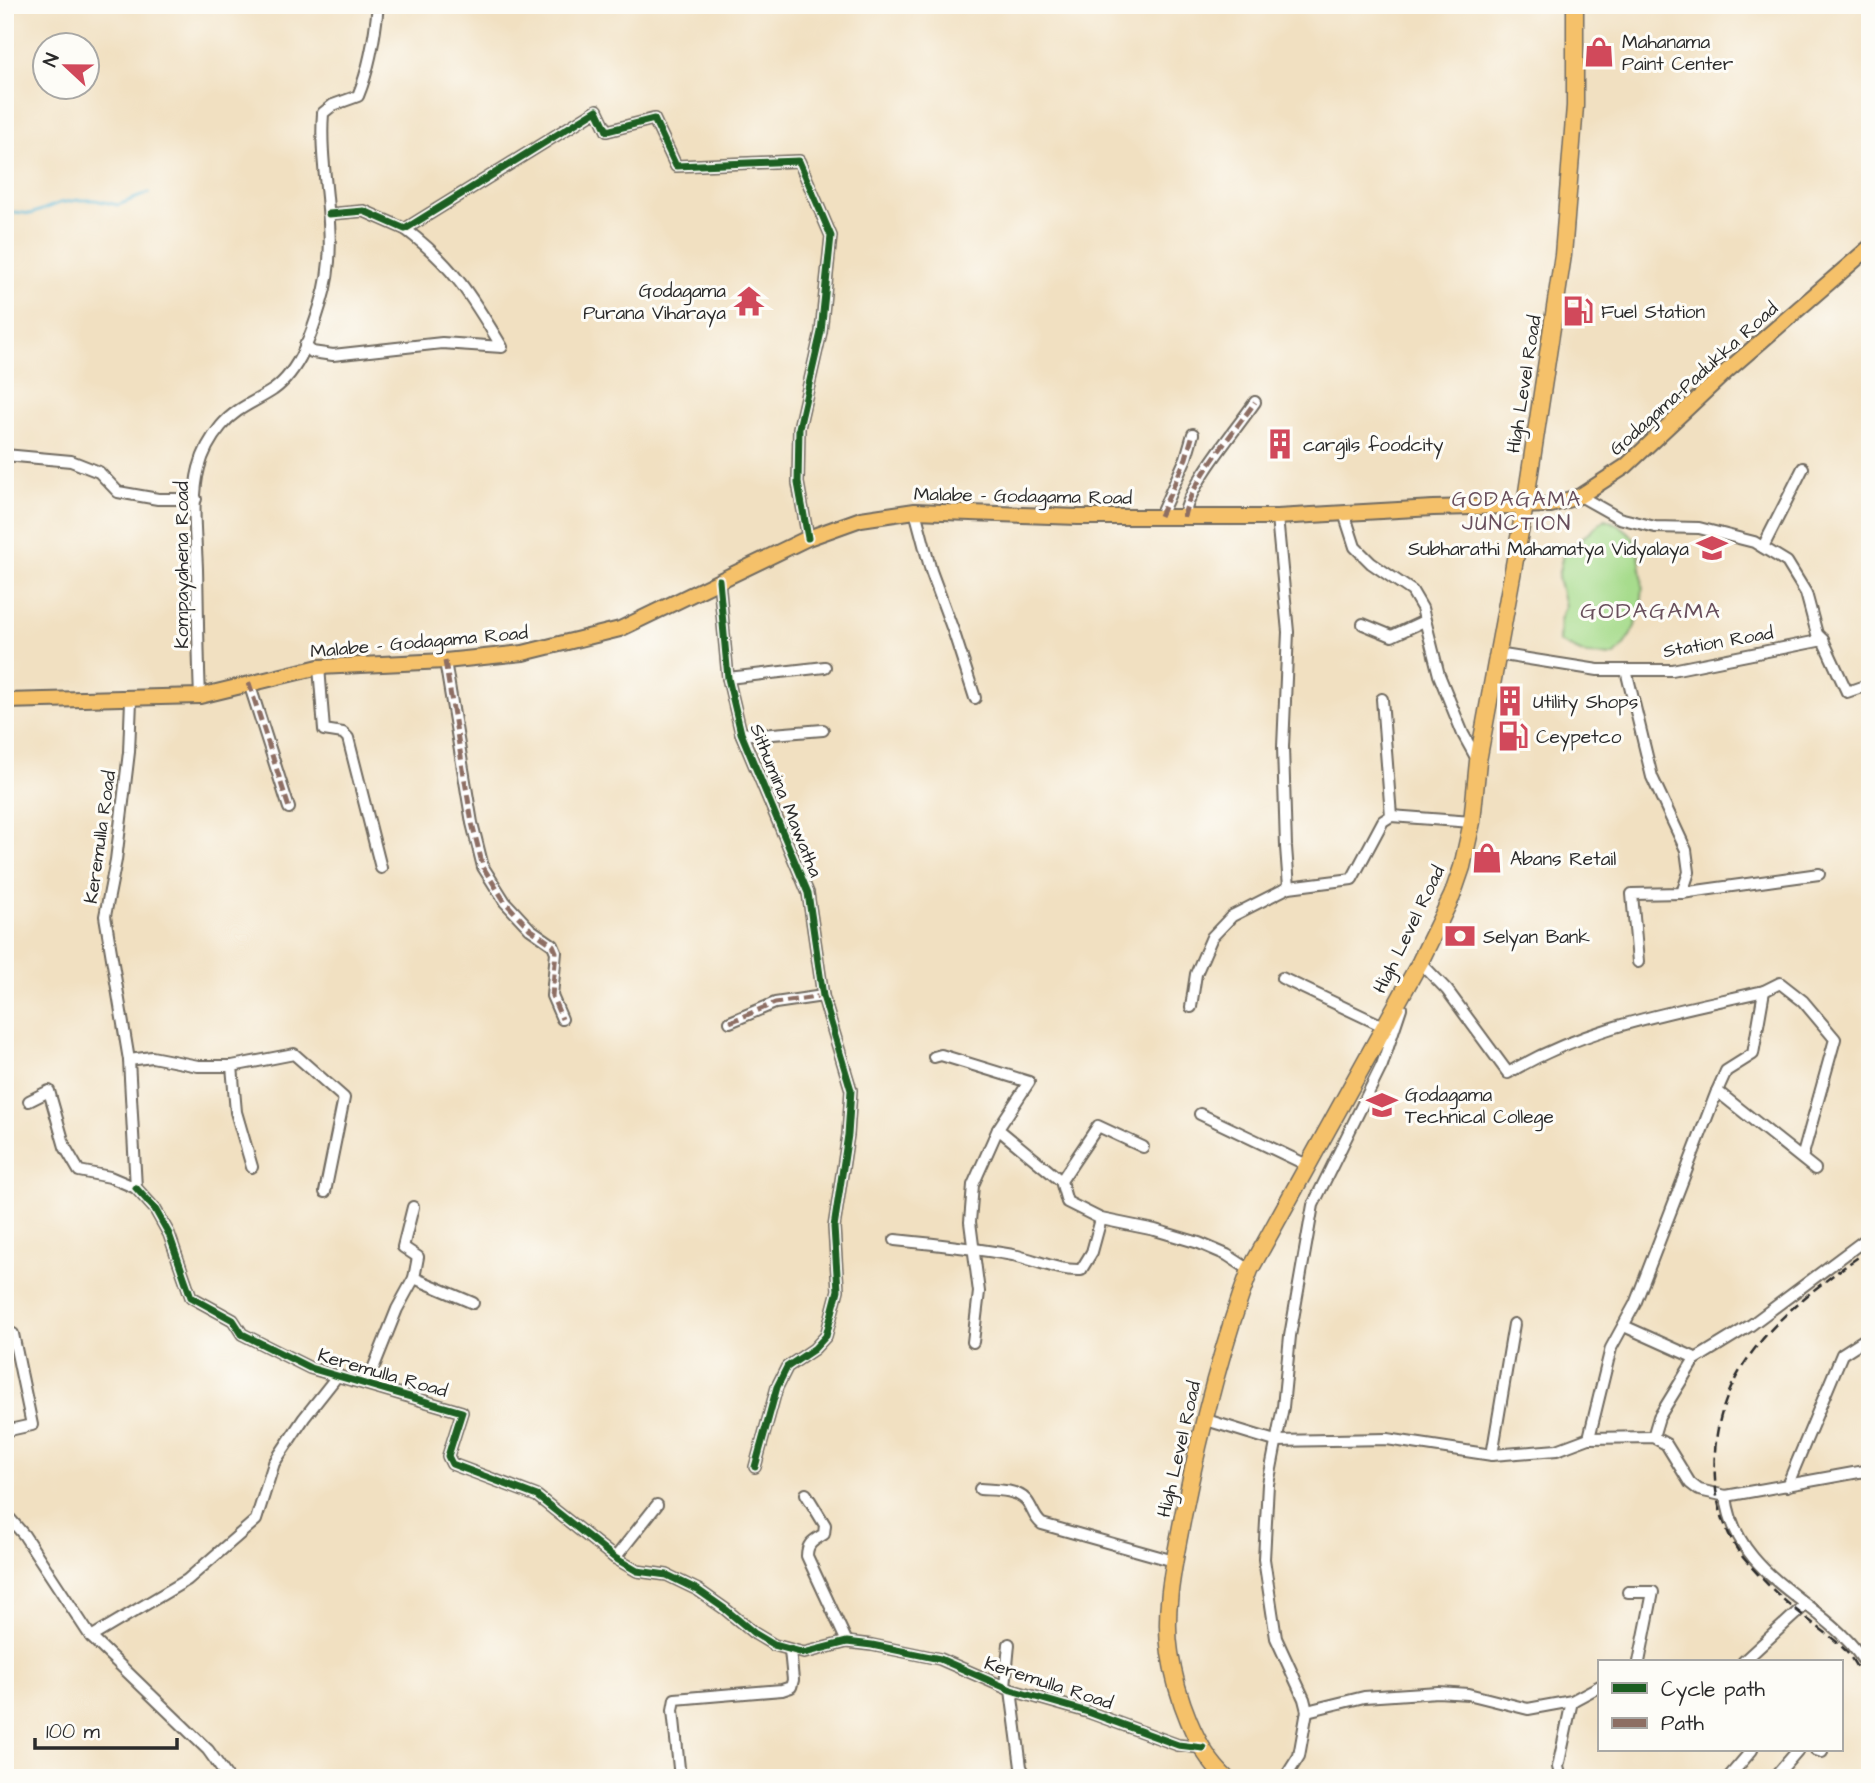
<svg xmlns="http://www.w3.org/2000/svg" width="1875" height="1783" viewBox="0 0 1875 1783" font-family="'Architects Daughter',sans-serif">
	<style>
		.green { fill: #a7dc8d; stroke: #69845c; stroke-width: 2 }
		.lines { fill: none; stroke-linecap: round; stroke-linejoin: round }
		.stream { stroke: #59b7d7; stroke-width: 2.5 }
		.minor-casing { stroke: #706a60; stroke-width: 14 }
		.major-casing { stroke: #706a60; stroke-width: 18 }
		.highway-casing { stroke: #706a60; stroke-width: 19 }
		.minor { stroke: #fff; stroke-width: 10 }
		.major { stroke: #f5c16b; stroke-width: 14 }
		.highway { stroke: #f5c16b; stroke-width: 16 }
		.rail { stroke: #2b2b2b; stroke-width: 2.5; stroke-dasharray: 10 5; stroke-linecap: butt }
		.quiet { stroke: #8d6e63; stroke-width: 5; stroke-dasharray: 10 5; stroke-linecap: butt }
		.cycleway-casing { stroke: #fdfcf7; stroke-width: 11 }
		.cycleway { stroke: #1b5e20; stroke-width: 7 }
		.labels { text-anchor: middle; stroke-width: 6; stroke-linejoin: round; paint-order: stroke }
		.poi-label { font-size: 19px; fill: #2b2b2b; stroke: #fdfcf7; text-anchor: start }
		.street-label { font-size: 19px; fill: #2b2b2b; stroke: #fdfcf7 }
		.neighbourhood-label { font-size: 21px; letter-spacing: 2px; fill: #684f5c; stroke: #fdfcf7 }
		.quarter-label { font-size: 23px; letter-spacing: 2px; fill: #684f5c; stroke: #fdfcf7 }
	</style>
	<rect width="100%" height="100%" fill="#fdfcf7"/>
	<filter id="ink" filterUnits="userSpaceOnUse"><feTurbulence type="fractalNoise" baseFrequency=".0143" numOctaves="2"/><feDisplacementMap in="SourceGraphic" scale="14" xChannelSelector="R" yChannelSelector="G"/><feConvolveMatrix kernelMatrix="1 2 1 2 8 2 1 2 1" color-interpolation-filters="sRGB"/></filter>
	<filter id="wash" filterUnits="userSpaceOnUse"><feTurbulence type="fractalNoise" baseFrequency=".00686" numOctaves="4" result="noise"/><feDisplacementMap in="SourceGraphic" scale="28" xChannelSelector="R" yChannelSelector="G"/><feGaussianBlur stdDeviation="1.57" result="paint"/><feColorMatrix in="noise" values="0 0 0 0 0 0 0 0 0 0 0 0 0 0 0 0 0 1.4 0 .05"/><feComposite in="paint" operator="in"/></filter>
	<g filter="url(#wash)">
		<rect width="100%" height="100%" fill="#f1e0c1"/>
		<path class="green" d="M1605,519C1616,523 1630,530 1635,541C1638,547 1639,555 1640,562C1647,598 1641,630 1614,656L1587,655L1559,642L1560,620L1565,606L1558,577L1563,554Z"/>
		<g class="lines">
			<path class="stream" d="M5,216L15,212L31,214L60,203L78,200H95L118,205L149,193"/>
		</g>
	</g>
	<g filter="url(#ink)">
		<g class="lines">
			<g class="minor-casing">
				<g id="minor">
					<path d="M329,214L364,211L405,229L597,110L607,131L654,119L676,166L799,161L831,236L821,332L799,428L798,483L808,538"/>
					<path d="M305,345L312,352L333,355L442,343L502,347C472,297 453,265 405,229"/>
					<path d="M5,455L71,461L99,472L118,492L158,499H196"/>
					<path d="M1580,496L1619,518L1655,527L1699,528L1754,542L1787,562L1806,593L1817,634L1823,640"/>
					<path d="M915,511L931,571L954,633L975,698"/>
					<path d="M1344,513L1355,547L1371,563L1412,591L1422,608L1439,675L1463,734L1478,761"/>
					<path d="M1160,516L1186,458L1193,434"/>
					<path d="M1184,517C1189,484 1235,431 1255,402"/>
					<path d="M1277,517L1288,632L1283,747L1286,847L1289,887"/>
					<path d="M1763,547L1803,468"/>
					<path d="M719,580L728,678L741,733L808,893L823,996L851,1090L848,1135L834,1227L838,1290L826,1336L814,1349L787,1367L777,1387L755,1467"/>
					<path d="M1363,624L1392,636L1424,621"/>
					<path d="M1497,654L1598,670H1672L1823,640L1847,692L1870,684"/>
					<path d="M445,661L472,823L483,867L505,902L530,929L553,945L556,952L552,996L562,1019"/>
					<path d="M319,667L324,730L343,733L348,738L381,868"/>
					<path d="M1626,670L1652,777L1686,850L1689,872L1682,893"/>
					<path d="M728,678L825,667"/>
					<path d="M249,683L289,808"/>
					<path d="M200,696C198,654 198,611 197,569C196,538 191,498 199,468C203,452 211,438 221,426C236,408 255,402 273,390C300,371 312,333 321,303C342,237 318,178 323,113L333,105L358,96C370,67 375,36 378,5"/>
					<path d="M1382,699L1391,816"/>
					<path d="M741,733L760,735L823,730"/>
					<path d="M1420,962L1447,990L1508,1073C1589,1025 1674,1012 1764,991L1753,1054L1726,1071L1717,1091L1635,1304L1611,1348L1589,1438"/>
					<path d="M1638,962L1632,894L1682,893L1819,874"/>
					<path d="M1282,978L1383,1026"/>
					<path d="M1764,991L1780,983L1803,1001L1835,1039L1802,1158"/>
					<path d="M1191,1007L1196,974L1212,937L1232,916L1289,887L1352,879L1383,821L1391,816L1472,822"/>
					<path d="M730,1022L775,1003L823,996"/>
					<path d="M934,1057L941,1055L1029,1082L998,1129L1061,1181"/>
					<path d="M129,1060L152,1057L198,1066H232L236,1112L252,1167"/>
					<path d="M232,1066L294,1054L344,1098L325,1192"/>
					<path d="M1717,1091L1815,1169"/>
					<path d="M29,1101L49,1091L65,1147L79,1171L110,1177L136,1188L129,1060L105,916L116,860L129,752L131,700"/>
					<path d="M1200,1114L1307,1165"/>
					<path d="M1143,1147L1098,1126L1061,1181L1067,1202L1101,1219L1155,1230L1199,1243L1227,1255L1250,1270"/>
					<path d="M136,1188L155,1209L169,1234L191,1297L233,1320L242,1334L310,1368L462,1412L448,1456L452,1464L537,1496L615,1558L637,1571L667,1575L698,1590L725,1609L754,1633L774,1645L804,1653L847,1642L872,1645L940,1659L1011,1690L1088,1712L1178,1745L1203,1748"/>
					<path d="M895,1240C935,1244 974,1248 1013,1255C1037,1260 1057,1271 1081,1270L1092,1252L1101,1219"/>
					<path d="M414,1278L473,1303"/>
					<path d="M1624,1326L1693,1357L1694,1360L1659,1417L1653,1437"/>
					<path d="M5,1335L13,1334L32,1425L5,1431"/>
					<path d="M973,1342L979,1292L970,1222L973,1185L998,1129"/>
					<path d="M1694,1360L1751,1325L1870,1236"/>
					<path d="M367,1384L397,1309L414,1278L418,1257L403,1247L413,1207"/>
					<path d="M1203,1419L1275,1441L1387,1439L1492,1455L1557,1450L1589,1438L1653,1437L1666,1444L1690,1483L1699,1490L1726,1496L1870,1470"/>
					<path d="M1492,1455L1514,1324"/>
					<path d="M1787,1486L1842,1354L1870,1336"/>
					<path d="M980,1489C994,1490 1016,1489 1026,1500C1033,1508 1033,1517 1042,1524L1174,1561"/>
					<path d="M806,1494L825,1525L824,1534C813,1541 807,1543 807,1556L847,1642"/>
					<path d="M1726,1496C1736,1583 1833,1602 1870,1671"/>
					<path d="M5,1513L24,1535L91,1637L208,1750L228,1778"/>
					<path d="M615,1558L657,1505"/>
					<path d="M1628,1592H1653L1639,1662"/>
					<path d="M91,1637L187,1580L256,1520L274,1463L304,1418L338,1375"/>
					<path d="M1743,1662L1805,1605"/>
					<path d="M1005,1687L1009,1644"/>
					<path d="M1011,1690L1021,1767L1027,1778"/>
					<path d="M1307,1711L1364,1697L1438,1692L1468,1694L1528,1709L1572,1701L1600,1686"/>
					<path d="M1816,1750L1822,1752"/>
					<path d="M680,1778L673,1710L675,1699L782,1690L791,1687L793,1680L790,1650"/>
					<path d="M1285,1778L1299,1756L1307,1711L1304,1699L1276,1638L1264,1559L1268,1484L1283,1407L1290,1336L1313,1205L1382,1065L1401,1008"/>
					<path d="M1561,1778L1558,1767L1572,1701"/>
					<path d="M1728,1778L1752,1750"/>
					<path d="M1774,1778L1798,1750"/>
				</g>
			</g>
			<g class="major-casing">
				<path id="major" d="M5,701L200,696L319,667L445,661L523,653L620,629L808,538L861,519L915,511L1078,517H1277L1433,508L1551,505L1580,496L1626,466L1728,370L1870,247"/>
			</g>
			<g class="highway-casing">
				<path id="highway" d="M1226,1778C1195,1750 1176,1694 1170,1653C1163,1609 1175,1559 1183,1516C1200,1432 1220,1350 1250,1270L1420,962L1452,896L1462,867L1472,822L1478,761L1525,505L1563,255L1575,106V5"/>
			</g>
			<use href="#minor" class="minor"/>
			<use href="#major" class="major"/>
			<use href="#highway" class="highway"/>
			<path class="rail" d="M1870,1249C1787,1306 1708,1368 1715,1478C1716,1506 1728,1541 1746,1561C1763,1580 1780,1598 1800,1613C1814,1625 1832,1636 1845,1650C1855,1662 1862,1677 1870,1691"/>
			<g class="quiet">
				<path d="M1160,516L1186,458L1193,434"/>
				<path d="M1184,517C1189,484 1235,431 1255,402"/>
				<path d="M445,661L472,823L483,867L505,902L530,929L553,945L556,952L552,996L562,1019"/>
				<path d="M249,683L289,808"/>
				<path d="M730,1022L775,1003L823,996"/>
			</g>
			<g class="cycleway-casing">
				<g id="cycleway">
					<path d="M329,214L364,211L405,229L597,110L607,131L654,119L676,166L799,161L831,236L821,332L799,428L798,483L808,538"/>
					<path d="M719,580L728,678L741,733L808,893L823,996L851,1090L848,1135L834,1227L838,1290L826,1336L814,1349L787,1367L777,1387L755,1467"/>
					<path d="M136,1188L155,1209L169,1234L191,1297L233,1320L242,1334L310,1368L462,1412L448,1456L452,1464L537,1496L615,1558L637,1571L667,1575L698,1590L725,1609L754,1633L774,1645L804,1653L847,1642L872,1645L940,1659L1011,1690L1088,1712L1178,1745L1203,1748"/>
				</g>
			</g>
			<use href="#cycleway" class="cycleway"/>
		</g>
	</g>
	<defs>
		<g id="shop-bare" transform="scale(2.415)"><path d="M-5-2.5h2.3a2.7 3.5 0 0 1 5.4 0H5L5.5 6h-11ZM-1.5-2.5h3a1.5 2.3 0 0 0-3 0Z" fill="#d1495b" stroke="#fdfcf7" stroke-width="2.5" paint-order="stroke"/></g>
		<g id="temple-bare" transform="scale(2.415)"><path d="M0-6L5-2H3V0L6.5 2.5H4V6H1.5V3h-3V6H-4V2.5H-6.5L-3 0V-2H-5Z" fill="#d1495b" stroke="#fdfcf7" stroke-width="2.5" paint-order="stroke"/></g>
		<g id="fuel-bare" transform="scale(2.415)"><path d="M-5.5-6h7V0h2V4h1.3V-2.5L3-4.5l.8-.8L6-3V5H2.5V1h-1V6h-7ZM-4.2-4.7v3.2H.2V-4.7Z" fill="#d1495b" stroke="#fdfcf7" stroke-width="2.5" paint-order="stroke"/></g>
		<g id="building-bare" transform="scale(2.415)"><path d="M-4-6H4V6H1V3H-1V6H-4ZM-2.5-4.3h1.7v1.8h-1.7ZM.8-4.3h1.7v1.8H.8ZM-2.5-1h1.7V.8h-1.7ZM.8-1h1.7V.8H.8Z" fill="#d1495b" stroke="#fdfcf7" stroke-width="2.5" paint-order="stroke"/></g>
		<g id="school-bare" transform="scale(2.415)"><path d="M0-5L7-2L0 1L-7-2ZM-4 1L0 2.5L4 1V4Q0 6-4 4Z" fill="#d1495b" stroke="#fdfcf7" stroke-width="2.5" paint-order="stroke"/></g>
		<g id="bank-bare" transform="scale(2.415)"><path d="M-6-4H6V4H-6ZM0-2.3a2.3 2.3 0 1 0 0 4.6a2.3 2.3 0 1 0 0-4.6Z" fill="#d1495b" stroke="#fdfcf7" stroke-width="2.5" paint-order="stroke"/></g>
		<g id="university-bare" transform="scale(2.415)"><path d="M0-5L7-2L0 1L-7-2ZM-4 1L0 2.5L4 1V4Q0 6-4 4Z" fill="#d1495b" stroke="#fdfcf7" stroke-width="2.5" paint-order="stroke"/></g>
	</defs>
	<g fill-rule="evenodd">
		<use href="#shop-bare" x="1599" y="52"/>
		<use href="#temple-bare" x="749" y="301"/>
		<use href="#fuel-bare" x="1578" y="311"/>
		<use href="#building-bare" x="1280" y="444"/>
		<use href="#school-bare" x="1712" y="548"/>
		<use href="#building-bare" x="1510" y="701"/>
		<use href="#fuel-bare" x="1513" y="736"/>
		<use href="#shop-bare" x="1487" y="858"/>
		<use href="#bank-bare" x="1460" y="936"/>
		<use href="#university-bare" x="1382" y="1105"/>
	</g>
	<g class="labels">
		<g class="poi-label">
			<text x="1622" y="48">Mahanama<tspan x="1622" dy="22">Paint Center</tspan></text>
			<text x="726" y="297" text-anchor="end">Godagama<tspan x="726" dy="22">Purana Viharaya</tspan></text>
			<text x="1601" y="318">Fuel Station</text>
			<text x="1303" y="451">cargils foodcity</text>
			<text x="1689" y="555" text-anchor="end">Subharathi Mahamatya Vidyalaya</text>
			<text x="1533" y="708">Utility Shops</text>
			<text x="1536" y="743">Ceypetco</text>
			<text x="1510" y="865">Abans Retail</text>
			<text x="1483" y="943">Selyan Bank</text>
			<text x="1405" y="1101">Godagama<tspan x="1405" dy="22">Technical College</tspan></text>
		</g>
		<g class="street-label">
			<text transform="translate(1693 378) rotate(-42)" y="7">Godagama-Padukka Road</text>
			<text transform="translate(1523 384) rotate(-81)" y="7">High Level Road</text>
			<text transform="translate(1023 495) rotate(1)" y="7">Malabe - Godagama Road</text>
			<text transform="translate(181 565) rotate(-90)" y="7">Kompayahena Road</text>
			<text transform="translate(419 641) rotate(-5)" y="7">Malabe - Godagama Road</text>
			<text transform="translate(1718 641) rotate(-10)" y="7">Station Road</text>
			<text transform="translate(787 800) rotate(68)" y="7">Sithumina Mawatha</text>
			<text transform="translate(99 837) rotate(-82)" y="7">Keremulla Road</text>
			<text transform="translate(1408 929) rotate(-64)" y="7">High Level Road</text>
			<text transform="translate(383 1372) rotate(16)" y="7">Keremulla Road</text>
			<text transform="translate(1178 1449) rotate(-77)" y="7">High Level Road</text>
			<text transform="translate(1049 1682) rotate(18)" y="7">Keremulla Road</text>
		</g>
		<g class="neighbourhood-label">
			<text x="1517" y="506">GODAGAMA<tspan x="1517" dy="24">JUNCTION</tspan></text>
		</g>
		<g class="quarter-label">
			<text x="1651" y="618">GODAGAMA</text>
		</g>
	</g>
	<rect width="1875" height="1783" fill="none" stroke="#fdfcf7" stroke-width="28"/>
	<rect x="1598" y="1660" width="245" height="91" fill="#fdfcf7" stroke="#a9a8a5" stroke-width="2"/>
	<rect x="1612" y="1683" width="35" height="10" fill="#1b5e20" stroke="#a9a8a5" stroke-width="2"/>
	<text x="1661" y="1696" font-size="21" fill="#2b2b2b">Cycle path</text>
	<rect x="1612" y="1718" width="35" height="10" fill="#8d6e63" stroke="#a9a8a5" stroke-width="2"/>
	<text x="1661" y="1730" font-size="21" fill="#2b2b2b">Path</text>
	<g transform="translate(66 66) rotate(292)"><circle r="33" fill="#fdfcf7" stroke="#a9a8a5" stroke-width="2"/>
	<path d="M0-5L12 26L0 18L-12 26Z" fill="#d1495b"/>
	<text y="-10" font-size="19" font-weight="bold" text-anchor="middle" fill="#2b2b2b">N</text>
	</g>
	<path d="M35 1738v10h142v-10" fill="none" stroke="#2b2b2b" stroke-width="3.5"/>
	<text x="46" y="1738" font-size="21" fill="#2b2b2b" stroke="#fdfcf7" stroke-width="5" paint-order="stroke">100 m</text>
</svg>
